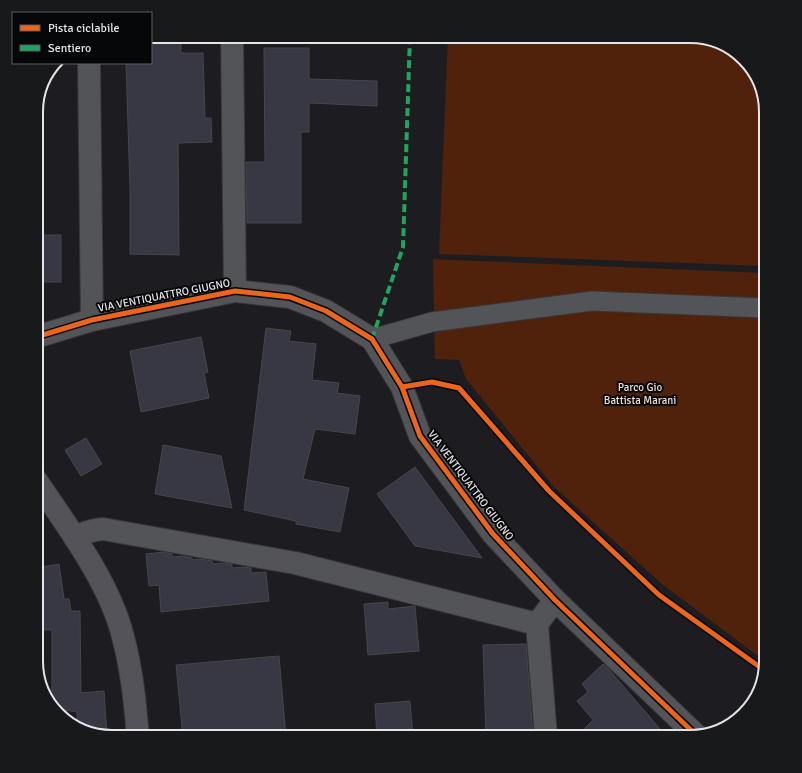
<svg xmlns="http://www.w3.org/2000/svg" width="802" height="773" viewBox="0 0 802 773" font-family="Signika,sans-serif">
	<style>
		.green { fill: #50210b }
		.building { fill: #383744; stroke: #46474a }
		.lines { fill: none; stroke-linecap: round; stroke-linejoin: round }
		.lane-casing { stroke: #37373a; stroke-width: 21 }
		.street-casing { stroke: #37373a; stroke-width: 24 }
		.secondary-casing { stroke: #37373a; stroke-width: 24 }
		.lane { stroke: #535457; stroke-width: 19 }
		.street { stroke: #535457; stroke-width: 22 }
		.secondary { stroke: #535359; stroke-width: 22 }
		.quiet { stroke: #20a55d; stroke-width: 4; stroke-dasharray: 8 4; stroke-linecap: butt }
		.cycleway-casing { stroke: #060709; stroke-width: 8 }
		.cycleway { stroke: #eb651d; stroke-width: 5 }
		.labels { text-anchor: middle; stroke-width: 4; stroke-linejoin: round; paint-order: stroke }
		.street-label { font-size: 11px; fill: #e4e4e9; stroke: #060709 }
		.park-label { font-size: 11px; fill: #f1dbd3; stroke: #060709 }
		.rim { fill: none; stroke: #e4e4e9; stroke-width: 2 }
	</style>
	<rect width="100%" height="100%" fill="#1d1d21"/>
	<g class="green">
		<path d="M448,36H695L724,44L747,62L766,111V266L439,254Z"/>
		<path d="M433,259L766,273V662L663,585L554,487L466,379L459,360L435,359Z"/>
	</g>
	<g class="building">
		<path d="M151,36H181V53H203L205,118H211L212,142L178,143L179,255L130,254V188L126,63H151Z"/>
		<path d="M264,48H309V79L377,81V106L309,103V132H301V223H247L246,162H265Z"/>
		<rect x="36" y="235" width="25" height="47"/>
		<path d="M266,328L291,331L289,341L316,344L312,380L339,383L337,393L360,396L355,434L315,429L303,479L349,488L340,532L296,524V521L244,510Z"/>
		<path d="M201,337L208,372L204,373L209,398L141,412L130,351Z"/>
		<path d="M86,438L102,464L81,476L65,450Z"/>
		<path d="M163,445L221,456L232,508L155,494Z"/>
		<path d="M415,467L482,558L415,546L377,494Z"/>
		<path d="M164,552L172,554V557L182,556L192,558L193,560L201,559L212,561L213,564L224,563L232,564V568L244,567L251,568V573L266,572L269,601L161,612L159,585L149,586L146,554Z"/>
		<path d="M59,564L64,599H69L71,611H80L81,693L104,691L107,736L83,731L77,728V712L54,708L52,703V630H36V568Z"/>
		<path d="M388,602V609L415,606L419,651L368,655L364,604Z"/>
		<path d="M526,644L533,737H486L483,645Z"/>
		<path d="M279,656L286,737H183L176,665Z"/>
		<path d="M603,664L606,666L667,737H576L593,720L577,701L588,692L582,684Z"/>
		<path d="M410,701L413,737H377L375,704Z"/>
	</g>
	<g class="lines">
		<g class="lane-casing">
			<path id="lane" d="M372,339L432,322L592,301L766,308"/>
		</g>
		<g class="street-casing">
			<g id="street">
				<path d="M232,36L235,291"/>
				<path d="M89,63L92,320"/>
				<path d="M36,337L92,320L235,291L290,297L326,311L372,339L402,387L420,436L493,534L555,600L696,735"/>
				<path d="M75,538C84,532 92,530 103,529L295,563L537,624L555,600"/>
				<path d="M537,624L546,737"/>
			</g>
		</g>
		<g class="secondary-casing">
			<path id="secondary" d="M36,480C67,526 110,583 123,637C132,670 135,703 138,737"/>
		</g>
		<use href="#lane" class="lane"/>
		<use href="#street" class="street"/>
		<use href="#secondary" class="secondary"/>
		<path class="quiet" d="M372,339L403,247L410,36"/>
		<g class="cycleway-casing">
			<g id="cycleway">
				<path d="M36,337L92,320L235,291L290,297L326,311L372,339L402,387L420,436L493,534L555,600L696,735"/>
				<path d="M402,387L432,382L459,388L549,491L659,595L764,670"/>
			</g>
		</g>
		<use href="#cycleway" class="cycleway"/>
	</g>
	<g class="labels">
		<g class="street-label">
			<text transform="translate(164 295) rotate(-11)" y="4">VIA VENTIQUATTRO GIUGNO</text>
			<text transform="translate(471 485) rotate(53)" y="4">VIA VENTIQUATTRO GIUGNO</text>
		</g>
		<g class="park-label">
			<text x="640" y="391">Parco Gio<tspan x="640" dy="13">Battista Marani</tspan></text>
		</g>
	</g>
	<path d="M0 0H802V773H0ZM112 43H690A69 69 0 0 1 759 112V661A69 69 0 0 1 690 730H112A69 69 0 0 1 43 661V112A69 69 0 0 1 112 43Z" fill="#18191b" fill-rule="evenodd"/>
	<path class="rim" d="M112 43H690A69 69 0 0 1 759 112V661A69 69 0 0 1 690 730H112A69 69 0 0 1 43 661V112A69 69 0 0 1 112 43Z"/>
	<rect x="12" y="12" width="140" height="52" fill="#060709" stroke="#5f5f63"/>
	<rect x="20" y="25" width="20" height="6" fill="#eb651d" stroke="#5f5f63"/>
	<text x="48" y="32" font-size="12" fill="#e4e4e9">Pista ciclabile</text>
	<rect x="20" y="45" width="20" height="6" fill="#20a55d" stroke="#5f5f63"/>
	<text x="48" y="52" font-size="12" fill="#e4e4e9">Sentiero</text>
</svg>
